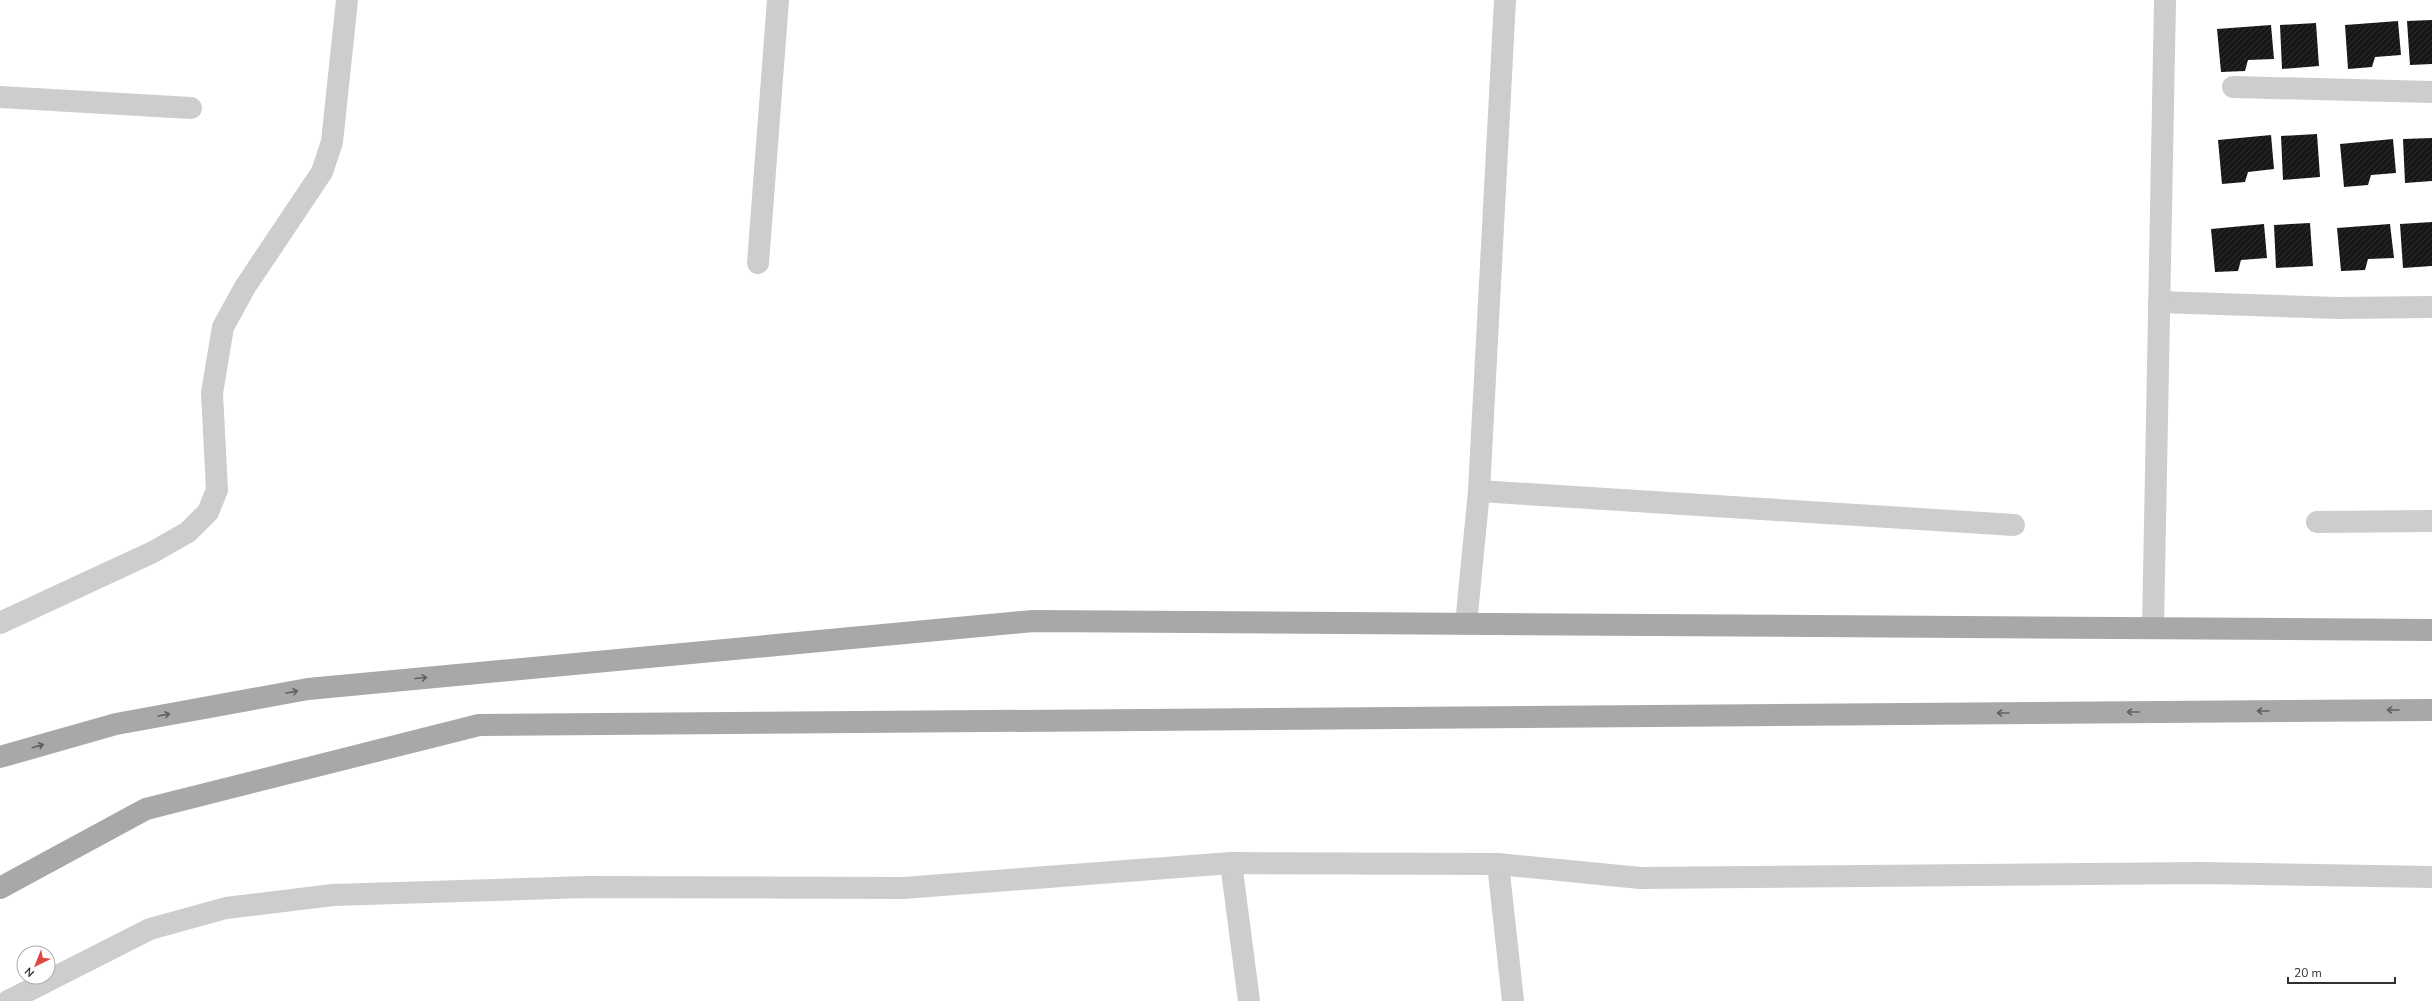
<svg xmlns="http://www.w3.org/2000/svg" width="2432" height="1001" viewBox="0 0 2432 1001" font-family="'Nunito Sans',sans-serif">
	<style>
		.building { fill: url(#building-hatch) }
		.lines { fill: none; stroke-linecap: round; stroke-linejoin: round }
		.minor { stroke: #cdcdcd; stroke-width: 22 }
		.major { stroke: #a8a8a8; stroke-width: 22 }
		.oneway { stroke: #606060 }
	</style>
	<defs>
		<pattern id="building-hatch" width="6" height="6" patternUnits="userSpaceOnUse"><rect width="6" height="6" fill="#171717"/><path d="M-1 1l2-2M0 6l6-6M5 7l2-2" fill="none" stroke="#303030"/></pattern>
	</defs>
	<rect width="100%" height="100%" fill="#fff"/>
	<g class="building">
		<path d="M2432,20V64L2410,65L2407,21Z"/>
		<path d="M2398,21L2401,55L2375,57L2372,67L2348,69L2345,25Z"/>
		<path d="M2316,23L2319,66L2282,69L2280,25Z"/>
		<path d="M2271,25L2274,59L2248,60L2245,71L2221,72L2217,29Z"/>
		<path d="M2317,134L2320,177L2283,180L2281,136Z"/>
		<path d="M2271,135L2274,169L2248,172L2245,182L2222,184L2218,140Z"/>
		<path d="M2432,138V181L2405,183L2403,139Z"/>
		<path d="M2393,139L2396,173L2371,175L2368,185L2344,187L2340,144Z"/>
		<path d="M2432,222V266L2403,268L2400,224Z"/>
		<path d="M2310,223L2313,266L2276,268L2274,225Z"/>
		<path d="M2264,224L2267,258L2241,260L2238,271L2215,272L2211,229Z"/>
		<path d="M2390,224L2394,258L2368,259L2365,270L2341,271L2337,228Z"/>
	</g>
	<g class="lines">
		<g class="minor">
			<path d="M2233,87L2432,92"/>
			<path d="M0,97L191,108"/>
			<path d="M758,263L778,0"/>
			<path d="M2159,302L2337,308L2432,307"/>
			<path d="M1479,491L2014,525"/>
			<path d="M2317,522L2432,521"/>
			<path d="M0,623L153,552L188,532L208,512L217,490L212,393L223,327L245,287L322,172L332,142L347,0"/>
			<path d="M1466,624L1479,491L1505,0"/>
			<path d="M2153,628L2165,0"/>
			<path d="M1231,863L1249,1001"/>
			<path d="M1498,864L1513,1001"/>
			<path d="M8,1001L150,929L226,908L333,895L587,887L903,888L1231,863L1498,864L1640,878L2201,873L2432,877"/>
		</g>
		<g class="major">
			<path d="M0,757L116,724L308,689L1033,621L2432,630"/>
			<path d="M0,888L146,809L479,725L2432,710"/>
		</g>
	</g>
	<defs><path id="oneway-shaft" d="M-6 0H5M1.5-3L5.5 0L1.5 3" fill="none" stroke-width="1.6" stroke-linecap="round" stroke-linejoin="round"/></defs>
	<g class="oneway">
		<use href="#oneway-shaft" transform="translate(421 678) rotate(-5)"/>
		<use href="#oneway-shaft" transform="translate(292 692) rotate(-10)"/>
		<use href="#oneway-shaft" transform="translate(2393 710) rotate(180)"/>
		<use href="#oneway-shaft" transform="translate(2263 711) rotate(180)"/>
		<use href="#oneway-shaft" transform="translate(2133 712) rotate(180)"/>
		<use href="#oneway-shaft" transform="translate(2003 713) rotate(180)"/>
		<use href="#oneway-shaft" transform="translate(164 715) rotate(-10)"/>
		<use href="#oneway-shaft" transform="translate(38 746) rotate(-16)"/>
	</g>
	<g transform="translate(36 965) rotate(223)"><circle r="19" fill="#ffffff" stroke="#acacac"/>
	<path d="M0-3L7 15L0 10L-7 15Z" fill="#db493f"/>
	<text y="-6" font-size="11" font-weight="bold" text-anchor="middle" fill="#303030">N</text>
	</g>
	<path d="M2288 977v6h107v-6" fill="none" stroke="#303030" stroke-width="2"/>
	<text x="2294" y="977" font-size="12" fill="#303030" stroke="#ffffff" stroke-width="3" paint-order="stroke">20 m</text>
</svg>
